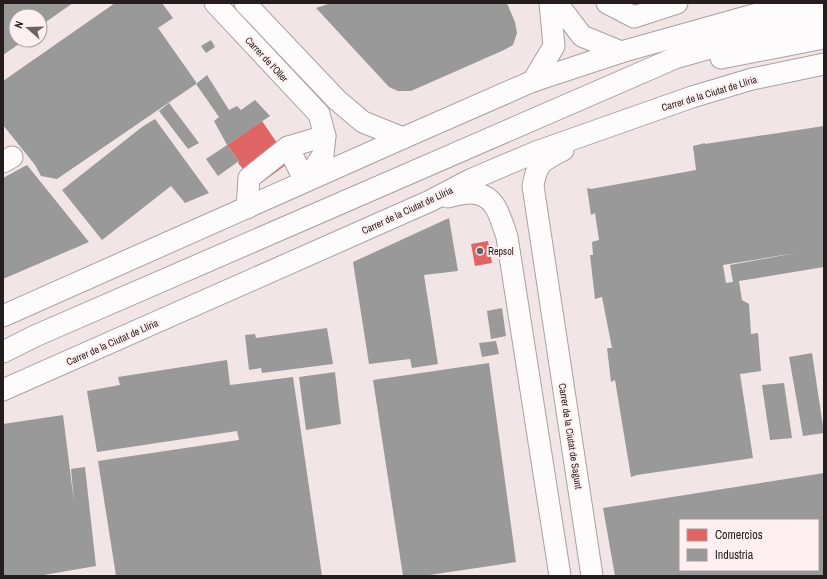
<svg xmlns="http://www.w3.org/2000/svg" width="827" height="579" viewBox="0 0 827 579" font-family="'Archivo Narrow',sans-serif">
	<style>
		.shops { fill: #e06666 }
		.industry { fill: #999; fill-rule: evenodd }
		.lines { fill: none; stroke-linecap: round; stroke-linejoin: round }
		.minor-casing { stroke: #aaa1a1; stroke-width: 23 }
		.minor { stroke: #fdfbfb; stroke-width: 21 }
		.poi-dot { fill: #6d6363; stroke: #fef0f0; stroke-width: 1.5 }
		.labels { text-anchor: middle; stroke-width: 4; stroke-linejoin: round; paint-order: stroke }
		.street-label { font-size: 10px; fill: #251d1d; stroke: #fef0f0 }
		.poi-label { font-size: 10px; fill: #251d1d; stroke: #fef0f0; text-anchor: start }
	</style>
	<rect width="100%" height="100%" fill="#f2e5e6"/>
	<g class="shops">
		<path d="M262,121L290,162L261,183L249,165L243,169L238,163L239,161L227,145Z"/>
		<path d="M488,241L492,263L475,266L471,244Z"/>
	</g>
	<g class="industry">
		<path d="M3,3H73L40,26V16H16V40H25L3,55Z"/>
		<path d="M115,3H162L173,18L158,28L196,82V84L207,75L229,110L237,106L241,110L255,100L270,116L227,145L214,121L219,117L196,84L57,179L41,176L35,165L3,125V81Z"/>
		<path d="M331,3H507L515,22L517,33L513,45L504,50L411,91H398L389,87L316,8Z"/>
		<path d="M211,40L215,47L206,53L201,46Z"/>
		<path d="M169,103L199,143L188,149L159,111Z"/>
		<path d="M155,119L209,193L185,203L171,186L102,240L62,190L142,127Z"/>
		<path d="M824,126V267L739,281L742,300L749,304L751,334L758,333L761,371L740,374L753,458L637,475L631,477L615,380L611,382L607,348H612L602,297L595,299L590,255H593L592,242L599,240L595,213L591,215L587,188L591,189L696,170L693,146L705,143V144ZM796,253L730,265L733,282L726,283L723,265Z"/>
		<path d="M227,145L239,161L218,176L206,159Z"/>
		<path d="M27,165L89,242L3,279V178Z"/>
		<path d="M449,218L458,271L424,275L438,364L412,368L410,359L369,364L353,262Z"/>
		<path d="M502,308L506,336L491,339L487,311Z"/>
		<path d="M327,328L333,364L262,373L261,368L249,370L245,335L255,334L256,338Z"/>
		<path d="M496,341L499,354L482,357L479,343Z"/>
		<path d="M812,353L824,433L803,436L789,357Z"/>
		<path d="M227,360L230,385L293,377L322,576H116L98,461L239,440L237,431L97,452L87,391L120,385L118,377Z"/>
		<path d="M489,363L516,562L423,576H403L373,380Z"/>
		<path d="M335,372L341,424L306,430L299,377Z"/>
		<path d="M784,383L792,438L770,440L762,385Z"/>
		<path d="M63,415L74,502L71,469L85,467L96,566L38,576H3V424Z"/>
		<path d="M824,473V576H615L603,508ZM680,520H818V570H680Z"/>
	</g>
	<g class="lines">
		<g class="minor-casing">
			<g id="minor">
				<path d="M215,3L319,114L325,136L323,155L305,181"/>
				<path d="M245,3L337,100L363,122L403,138"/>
				<path d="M557,3L582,36L621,52"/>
				<path d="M607,3L634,17L677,3"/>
				<path d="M790,8L824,5"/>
				<path d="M721,58L824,38"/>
				<path d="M533,81L554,46L550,3"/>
				<path d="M288,147L325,136"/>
				<path d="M563,150C542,161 537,162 533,186L592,576"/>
				<path d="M3,162L12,157"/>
				<path d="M448,197C455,195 463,193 470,193C496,193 500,217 507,237L560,576"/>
				<path d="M247,208L249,178L288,147L305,181"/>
				<path d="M3,316L403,138L533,81L621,52L753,15L789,8L803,3"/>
				<path d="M3,352L35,336L675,58L763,33L824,20"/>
				<path d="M3,390L430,201L470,180L536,152L692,97L752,79L824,64"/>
			</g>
		</g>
		<use href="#minor" class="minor"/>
	</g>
	<circle class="poi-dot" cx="480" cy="251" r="4"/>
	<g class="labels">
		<g class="street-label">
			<text transform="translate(267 59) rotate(47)" y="4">Carrer de l'Oller</text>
			<text transform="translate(709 93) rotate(-17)" y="4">Carrer de la Ciutat de Llíria</text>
			<text transform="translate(407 210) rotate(-25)" y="4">Carrer de la Ciutat de Llíria</text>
			<text transform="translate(112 342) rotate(-24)" y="4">Carrer de la Ciutat de Llíria</text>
			<text transform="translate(571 436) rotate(81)" y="4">Carrer de la Ciutat de Sagunt</text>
		</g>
		<g class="poi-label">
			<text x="488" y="255">Repsol</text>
		</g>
	</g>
	<rect width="827" height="579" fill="none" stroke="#251d1d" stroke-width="8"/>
	<rect x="679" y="519" width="140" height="52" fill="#fef0f0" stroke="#a79c9c"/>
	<rect x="687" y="529" width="20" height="12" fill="#e06666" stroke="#a79c9c"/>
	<text x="715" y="539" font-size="12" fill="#251d1d">Comercios</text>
	<rect x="687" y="549" width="20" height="12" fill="#999999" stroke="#a79c9c"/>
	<text x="715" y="559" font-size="12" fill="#251d1d">Industria</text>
	<g transform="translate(28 28) rotate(290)"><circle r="19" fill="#fef0f0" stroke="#a79c9c"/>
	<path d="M0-3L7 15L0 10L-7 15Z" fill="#6d6363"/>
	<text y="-6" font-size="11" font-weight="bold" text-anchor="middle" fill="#251d1d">N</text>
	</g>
</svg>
